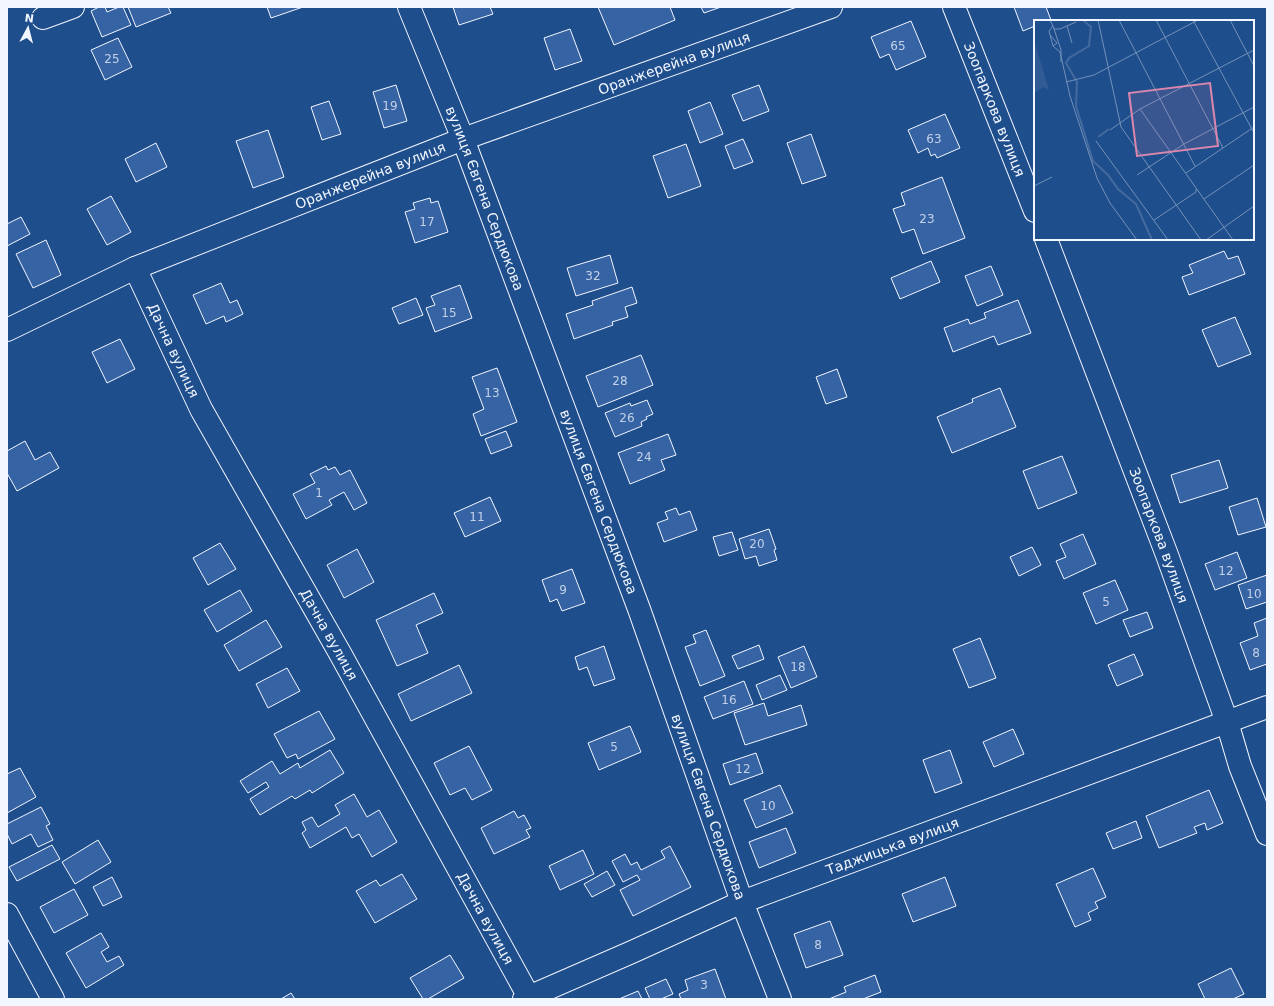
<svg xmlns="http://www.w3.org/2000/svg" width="1274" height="1006" viewBox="0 0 1274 1006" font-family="'DejaVu Sans',sans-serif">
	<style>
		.building { fill: #3563a3; stroke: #f2f6ff }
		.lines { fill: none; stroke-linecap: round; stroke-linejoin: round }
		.minor-casing { stroke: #f2f6ff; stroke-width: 24 }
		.minor { stroke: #1f4e8c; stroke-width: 22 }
		.labels { text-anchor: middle; stroke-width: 3; stroke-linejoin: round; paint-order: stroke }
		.number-label { font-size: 12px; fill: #c3d1e8 }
		.street-label { font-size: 14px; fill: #f2f6ff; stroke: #1f4e8c }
		.inset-river { fill: none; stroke: #446ba0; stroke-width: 2 }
		.inset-road { fill: none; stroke: #7391ba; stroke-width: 1 }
		.view { fill: #da87ad; fill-opacity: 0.15; stroke: #da87ad; stroke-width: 2 }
		.inset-edge { fill: none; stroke: #f2f6ff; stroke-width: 2 }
	</style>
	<rect width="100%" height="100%" fill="#1f4e8c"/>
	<g class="building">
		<path d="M99,7H105L107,12L119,7H123L131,25L102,37L91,11Z"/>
		<path d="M128,7H168L171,13L136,27Z"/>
		<path d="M267,7H303L271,18Z"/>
		<path d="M453,7H490L493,14L459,25Z"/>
		<path d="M598,7H670L675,20L614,45Z"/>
		<path d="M701,7H721L704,13Z"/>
		<path d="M1014,7H1046L1051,20L1035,21V26L1023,31Z"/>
		<path d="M911,21L926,57L896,70L889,54L880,58L871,37Z"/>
		<path d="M570,29L582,61L555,70L544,38Z"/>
		<path d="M118,38L132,67L105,80L91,50Z"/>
		<path d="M396,85L407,121L384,128L373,92Z"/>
		<path d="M759,85L769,111L743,121L732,95Z"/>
		<path d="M329,101L341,134L322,140L311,107Z"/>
		<path d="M710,102L723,134L700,143L688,111Z"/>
		<path d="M945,114L960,148L937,158L935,154L931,156L928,148L918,153L908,130Z"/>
		<path d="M268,130L284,177L253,188L236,141Z"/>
		<path d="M811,134L826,176L802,184L787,143Z"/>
		<path d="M743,139L753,162L734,169L725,146Z"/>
		<path d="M156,143L167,167L136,182L125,159Z"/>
		<path d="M686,144L701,186L668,198L653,156Z"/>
		<path d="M942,177L965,238L923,254L914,229L902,233L893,209L905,205L901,193Z"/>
		<path d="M111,196L131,232L107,245L87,209Z"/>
		<path d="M430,198L431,203L438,201L448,232L415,243L405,212L415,209L413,203Z"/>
		<path d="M21,217L30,234L7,246V224Z"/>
		<path d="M46,240L61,275L33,288L16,254Z"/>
		<path d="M1224,251L1228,259L1238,256L1245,274L1189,295L1182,277L1193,273L1189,265Z"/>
		<path d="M610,255L618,283L576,296L567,268Z"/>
		<path d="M931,261L940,282L900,299L891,278Z"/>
		<path d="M991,266L1003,295L977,306L965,276Z"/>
		<path d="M221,283L230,303L237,300L243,314L226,322L224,316L206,324L193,295Z"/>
		<path d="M460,285L472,318L435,332L426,308L435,305L431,296Z"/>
		<path d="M632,287L637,303L625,307L628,317L612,322L613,325L574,339L566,314L593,305L592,301Z"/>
		<path d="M416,298L423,315L399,324L392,308Z"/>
		<path d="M1018,300L1031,333L998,345L994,336L953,352L944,328L968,319L970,324L986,318L984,313Z"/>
		<path d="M1235,317L1251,354L1218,367L1202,330Z"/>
		<path d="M120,339L135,369L107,383L92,352Z"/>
		<path d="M641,355L653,385L598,407L586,376Z"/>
		<path d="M497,368L517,422L481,436L473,414L484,409L472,377Z"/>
		<path d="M837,369L847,397L826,404L816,377Z"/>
		<path d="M1000,388L1016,427L952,453L937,417L973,402L972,399Z"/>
		<path d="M647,400L653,414L646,417L647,419L641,422L642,426L615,437L605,413L630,403L631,406Z"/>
		<path d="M506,431L512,446L491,454L485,439Z"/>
		<path d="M668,434L676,455L661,460L665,470L630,484L618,453Z"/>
		<path d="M25,441L35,460L50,452L59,468L17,491L7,473V451Z"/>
		<path d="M1062,456L1077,493L1038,509L1023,471Z"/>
		<path d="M1219,460L1228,488L1180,503L1171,475Z"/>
		<path d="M326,466L328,470L335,467L340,475L350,470L367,503L354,510L344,492L329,500L332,505L306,519L293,494L315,483L310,474Z"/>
		<path d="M490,497L501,521L465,537L454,513Z"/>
		<path d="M1257,498L1266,527L1238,535L1229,507Z"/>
		<path d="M676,508L679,515L690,511L697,530L664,542L657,523L668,519L665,512Z"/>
		<path d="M769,529L776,549L774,550L777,560L759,566L756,556L745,559L739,539Z"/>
		<path d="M732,532L738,550L719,556L713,537Z"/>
		<path d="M1083,534L1096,564L1064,579L1056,561L1066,557L1060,544Z"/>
		<path d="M220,543L236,569L208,585L193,558Z"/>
		<path d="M1032,547L1041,565L1019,576L1010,557Z"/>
		<path d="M357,549L374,582L344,598L327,565Z"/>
		<path d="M1237,552L1247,578L1215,590L1205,564Z"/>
		<path d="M572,569L585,603L562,611L557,599L550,602L542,580Z"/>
		<path d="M1267,575V602L1246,609L1238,585Z"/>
		<path d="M1115,580L1128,610L1096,624L1083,593Z"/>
		<path d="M240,590L252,611L217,632L204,610Z"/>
		<path d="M434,593L443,613L416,625L428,653L397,666L376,620Z"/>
		<path d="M1147,612L1153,628L1130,637L1123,620Z"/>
		<path d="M1267,618V664L1250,670L1240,643L1258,636L1254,623Z"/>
		<path d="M266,620L282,647L239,671L224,645Z"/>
		<path d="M706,630L725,676L700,686L685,647L696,643L693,635Z"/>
		<path d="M980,638L996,678L969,688L953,649Z"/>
		<path d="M759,645L764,659L738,669L732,656Z"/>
		<path d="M604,646L615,679L594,686L587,667L579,670L575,657Z"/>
		<path d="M804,646L817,677L791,688L778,657Z"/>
		<path d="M1134,654L1143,675L1117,686L1108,665Z"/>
		<path d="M459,665L472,693L411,721L398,694Z"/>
		<path d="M287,668L300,691L268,708L256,684Z"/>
		<path d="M780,675L787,690L762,700L756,685Z"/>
		<path d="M744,681L753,704L713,719L704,697Z"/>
		<path d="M764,703L768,716L801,705L807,725L745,745L734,713Z"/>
		<path d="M319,711L335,739L298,759L296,754L287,758L274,734Z"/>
		<path d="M630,726L641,752L599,770L588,743Z"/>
		<path d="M1013,729L1024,754L994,767L983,742Z"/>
		<path d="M469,746L492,790L472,800L465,788L450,795L434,763Z"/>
		<path d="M330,750L344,773L312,793L310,790L295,799L292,796L260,815L250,799L269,787L266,782L248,793L240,781L272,761L280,774L298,763L300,768Z"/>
		<path d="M950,750L962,783L935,793L923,760Z"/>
		<path d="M756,753L763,773L730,785L723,764Z"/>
		<path d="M20,768L36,797L7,813V774Z"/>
		<path d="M780,785L793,813L756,828L744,800Z"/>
		<path d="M1209,790L1223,823L1207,830L1205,823L1194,827L1197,833L1159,848L1146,816Z"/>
		<path d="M354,794L367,817L379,810L397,842L372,857L359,834L352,838L346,827L310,848L302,833L306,830L302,822L312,817L318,827L340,814L335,805Z"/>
		<path d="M41,807L50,824L46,826L53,840L38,847L31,834L12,844L7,834V824Z"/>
		<path d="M514,811L518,818L524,815L531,828L526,830L530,837L494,854L481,828Z"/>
		<path d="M1136,821L1142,838L1113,849L1106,833Z"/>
		<path d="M786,828L796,853L759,868L749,842Z"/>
		<path d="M98,840L111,862L75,884L62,862Z"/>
		<path d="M52,845L60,859L17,881L9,867Z"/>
		<path d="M670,846L691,887L633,916L620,890L640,880L637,875L623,882L612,861L625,854L631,865L637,862L641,870L665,858L661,851Z"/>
		<path d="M583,850L594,874L560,890L549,866Z"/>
		<path d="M1093,868L1106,897L1095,902L1098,908L1088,913L1091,920L1075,927L1056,884Z"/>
		<path d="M607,871L615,885L592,897L584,884Z"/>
		<path d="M402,874L417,899L375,923L356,891L376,880L380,886Z"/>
		<path d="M112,877L122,897L103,906L93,887Z"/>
		<path d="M945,877L956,906L913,922L902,894Z"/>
		<path d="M74,889L88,915L54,933L40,907Z"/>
		<path d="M830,921L843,955L806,968L794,934Z"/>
		<path d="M101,933L109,947L101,952L107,962L119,956L124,965L86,988L66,953Z"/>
		<path d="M450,955L464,978L428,999H423L410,978Z"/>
		<path d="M1231,968L1244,994L1233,999H1205L1198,984Z"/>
		<path d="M715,969L726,999H681L679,994L688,990L685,980Z"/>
		<path d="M875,975L881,992L863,999H829L846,992L844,987Z"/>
		<path d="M666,979L673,994L661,999H650L645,988Z"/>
		<path d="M638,991L642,999H619Z"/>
		<path d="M291,993L295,999H281Z"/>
	</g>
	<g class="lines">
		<g class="minor-casing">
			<g id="minor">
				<path id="s1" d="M409,7L463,139L639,609L742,902L780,999"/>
				<path id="s2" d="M954,7L1035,211"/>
				<path d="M43,18L73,7"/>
				<path id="s3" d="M1046,239L1167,555L1227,722L1240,766L1267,834"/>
				<path id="s4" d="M135,268L201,409L341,655L530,999"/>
				<path id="s5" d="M7,330L135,268L463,139L831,7"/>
				<path d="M7,914L53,999"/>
				<path id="s6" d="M524,999L632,952L742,902L1267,707"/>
			</g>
		</g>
		<use href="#minor" class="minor"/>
	</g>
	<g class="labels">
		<g class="number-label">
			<text x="898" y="50">65</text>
			<text x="112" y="63">25</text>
			<text x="390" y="110">19</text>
			<text x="934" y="143">63</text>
			<text x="927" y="223">23</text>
			<text x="427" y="226">17</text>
			<text x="593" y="280">32</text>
			<text x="449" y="317">15</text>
			<text x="620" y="385">28</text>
			<text x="492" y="397">13</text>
			<text x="627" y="422">26</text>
			<text x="644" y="461">24</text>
			<text x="319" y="497">1</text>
			<text x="477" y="521">11</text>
			<text x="757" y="548">20</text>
			<text x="1226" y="575">12</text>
			<text x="563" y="594">9</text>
			<text x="1254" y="598">10</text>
			<text x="1106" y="606">5</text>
			<text x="1256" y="657">8</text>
			<text x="798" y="671">18</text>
			<text x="729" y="704">16</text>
			<text x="614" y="751">5</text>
			<text x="743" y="773">12</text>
			<text x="768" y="810">10</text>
			<text x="818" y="949">8</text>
			<text x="704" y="989">3</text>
		</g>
		<g class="street-label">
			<text dy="5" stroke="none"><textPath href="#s5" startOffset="719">Оранжерейна вулиця</textPath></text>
			<text dy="5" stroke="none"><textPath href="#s2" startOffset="110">Зоопаркова вулиця</textPath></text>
			<text dy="5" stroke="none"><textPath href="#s5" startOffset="395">Оранжерейна вулиця</textPath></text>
			<text dy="5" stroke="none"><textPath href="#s1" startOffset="206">вулиця Євгена Сердюкова</textPath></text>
			<text dy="5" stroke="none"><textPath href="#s4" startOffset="91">Дачна вулиця</textPath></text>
			<text dy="5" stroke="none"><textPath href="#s1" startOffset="530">вулиця Євгена Сердюкова</textPath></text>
			<text dy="5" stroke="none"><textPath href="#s3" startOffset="317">Зоопаркова вулиця</textPath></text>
			<text dy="5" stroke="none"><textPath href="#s4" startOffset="415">Дачна вулиця</textPath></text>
			<text dy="5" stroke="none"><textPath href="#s1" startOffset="854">вулиця Євгена Сердюкова</textPath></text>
			<text dy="5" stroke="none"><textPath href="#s6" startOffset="399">Таджицька вулиця</textPath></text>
			<text dy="5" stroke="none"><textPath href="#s4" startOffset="739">Дачна вулиця</textPath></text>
		</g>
	</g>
	<g transform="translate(1034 20)">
		<rect width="220" height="220" fill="#1f4e8c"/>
		<path d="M0,20L15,70L9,67L0,73Z" fill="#305b95"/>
		<path class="inset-river" d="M49,0L57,7L55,26L35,38L32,43L43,62L42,86L59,141L74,155L84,169L102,184L118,220M64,117L75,109"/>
		<path class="inset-road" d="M16,0L19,6L15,11L19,26L26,32L36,76L63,158L76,183L103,220M64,0L87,107L167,220M85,0L161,146M122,0L189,128M159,0L220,113M196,0L220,46M19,6L27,30V42M33,6L38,23M20,9H26L42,2M16,15L23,23L19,26M32,62L60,55L164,0M106,89L199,220M76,110L106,89L220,30M62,121L134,220M152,153L220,107M103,155L150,124L220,87M0,166L18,157M170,179L220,145M120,200L162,172V169M172,220L220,186"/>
		<path class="view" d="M176,63L184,126L103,136L95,73Z"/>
		<rect width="220" height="220" class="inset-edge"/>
	</g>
	<rect width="1274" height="1006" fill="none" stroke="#f2f6ff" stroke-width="16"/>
	<g transform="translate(28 28) rotate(7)" stroke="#1f4e8c" stroke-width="3" paint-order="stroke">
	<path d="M0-3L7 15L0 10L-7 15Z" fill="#f2f6ff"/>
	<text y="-6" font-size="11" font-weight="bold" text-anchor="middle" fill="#f2f6ff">N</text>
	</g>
</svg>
